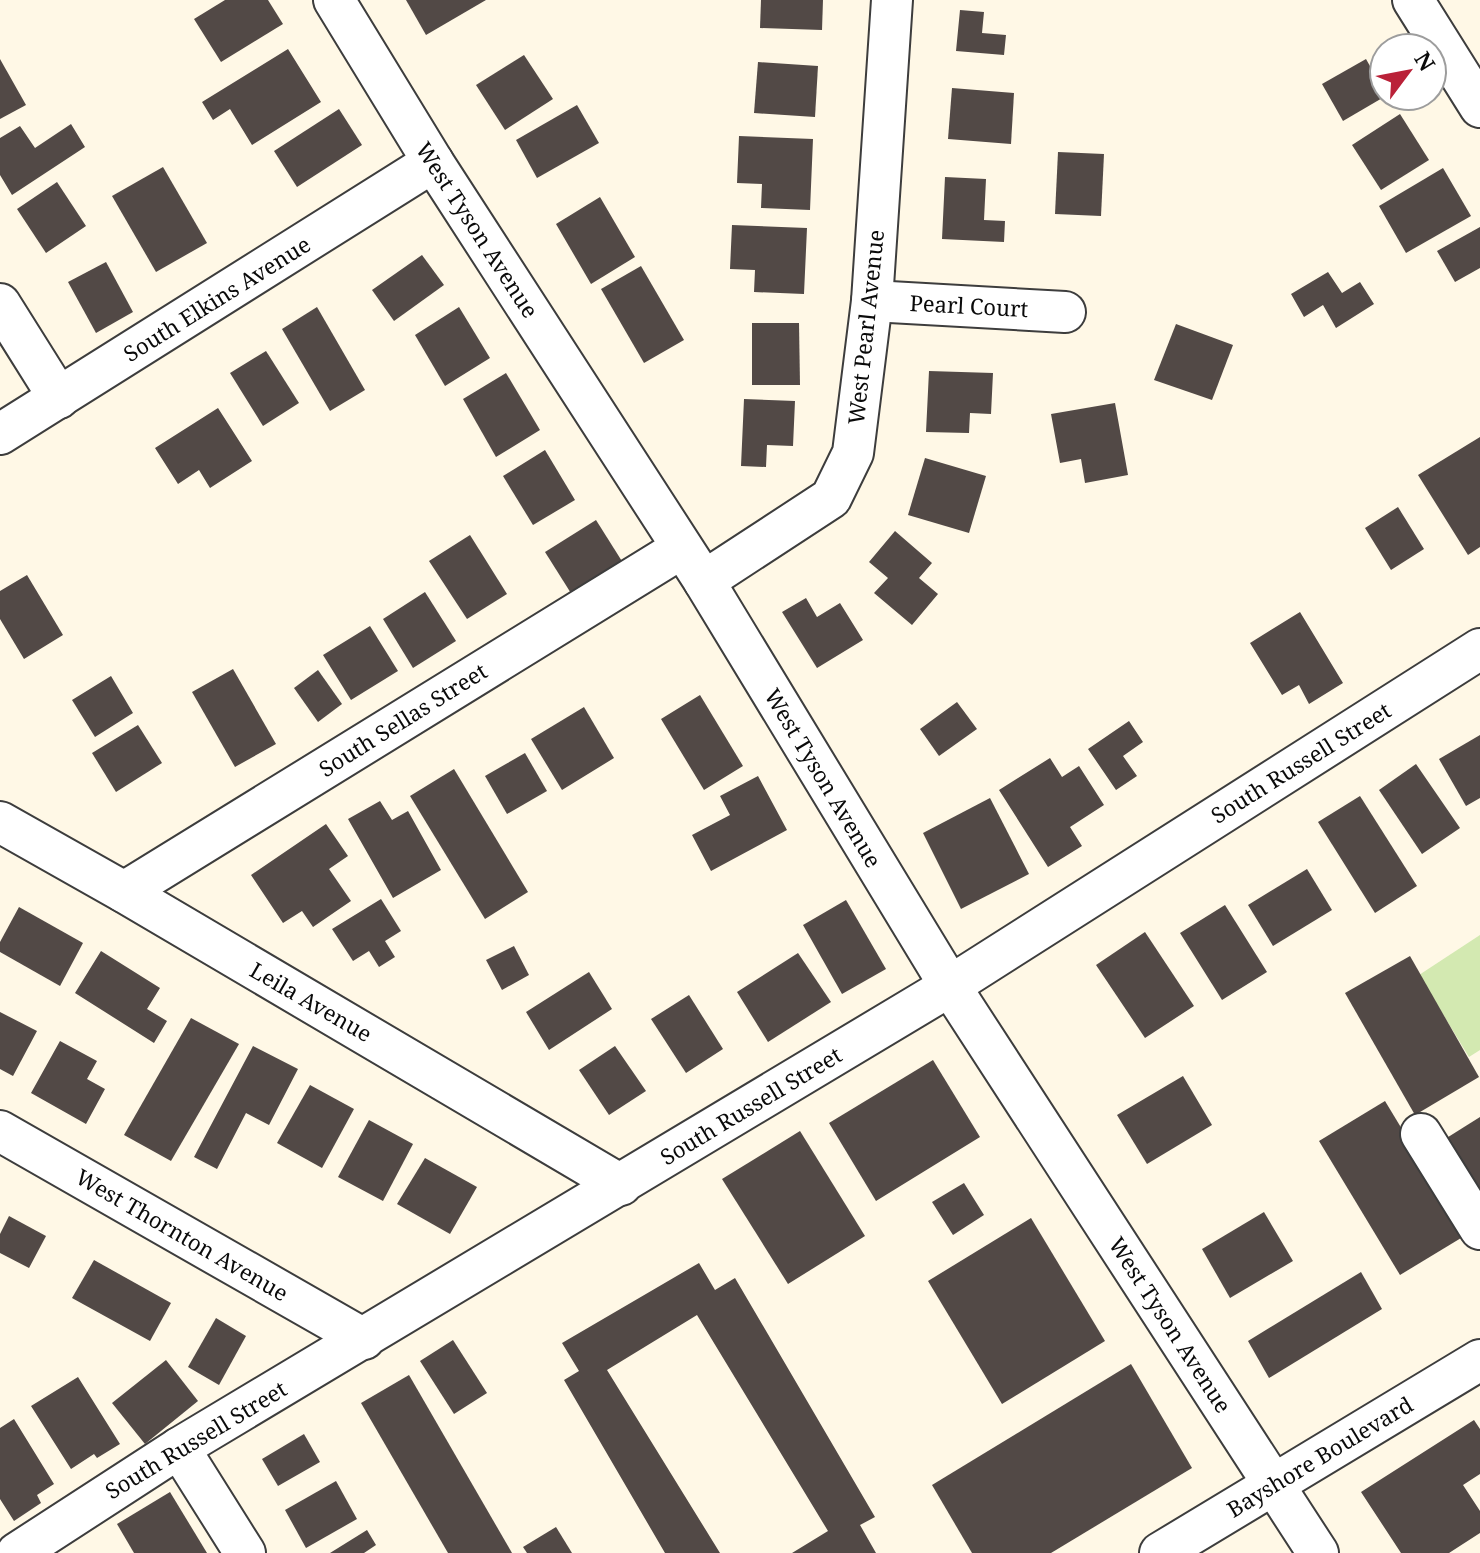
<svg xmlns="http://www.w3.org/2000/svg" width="1480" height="1553" viewBox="0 0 1480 1553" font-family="'Noto Serif',serif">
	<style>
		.green { fill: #d3e9b1 }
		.building { fill: #524946 }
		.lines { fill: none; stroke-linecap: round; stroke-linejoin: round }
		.minor-casing { stroke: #3d3d3d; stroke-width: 44 }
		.minor { stroke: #fff; stroke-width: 40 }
		.labels { text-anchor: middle; stroke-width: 8; stroke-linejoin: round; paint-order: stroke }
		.street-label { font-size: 22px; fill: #0a0a0a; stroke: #fff }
	</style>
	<rect width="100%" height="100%" fill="#fff8e6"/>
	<path class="green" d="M1480,935V1050L1469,1057L1419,975Z"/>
	<g class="building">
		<path d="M225,0H268L283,24L221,62L194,19Z"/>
		<path d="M406,0H486L426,35Z"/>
		<path d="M761,0H823L822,30L760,28Z"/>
		<path d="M960,10L984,12L982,33L1006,35L1004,55L956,51Z"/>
		<path d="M288,49L321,102L252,145L230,109L213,120L202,102Z"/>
		<path d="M524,55L553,99L505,130L476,85Z"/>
		<path d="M0,59L26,105L0,119Z"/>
		<path d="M1366,59L1384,91V97L1343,121L1322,84Z"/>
		<path d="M758,62L818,66L815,117L754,113Z"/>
		<path d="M952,88L1014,93L1011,144L948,139Z"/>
		<path d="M577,105L599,143L537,178L516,140Z"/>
		<path d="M339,109L362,145L297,187L274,151Z"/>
		<path d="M1400,114L1429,160L1381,190L1352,145Z"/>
		<path d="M71,124L85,147L12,195L0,175V138L20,126L35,148Z"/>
		<path d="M739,136L813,139L810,210L761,208L762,184L737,183Z"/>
		<path d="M1058,152L1104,154L1101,216L1055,214Z"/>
		<path d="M163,167L207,243L156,272L112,196Z"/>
		<path d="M1443,168L1471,216L1406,253L1379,206Z"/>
		<path d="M945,177L986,179L984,220L1005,221L1004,242L942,239Z"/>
		<path d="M57,182L86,226L46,253L17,209Z"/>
		<path d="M600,197L635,257L591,284L556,224Z"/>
		<path d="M732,225L807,228L804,294L754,292L755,270L730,269Z"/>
		<path d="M1480,227V268L1455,282L1437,251Z"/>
		<path d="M422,255L444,285L394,321L372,290Z"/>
		<path d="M106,262L133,312L96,333L68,282Z"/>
		<path d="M641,266L684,340L644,363L601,289Z"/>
		<path d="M1328,272L1342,293L1360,282L1374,304L1336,328L1323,305L1304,317L1291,294Z"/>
		<path d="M317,307L365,390L330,411L282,329Z"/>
		<path d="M459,307L490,358L445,386L415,335Z"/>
		<path d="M752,323H799L800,385H752Z"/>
		<path d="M1176,324L1233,345L1212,400L1154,380Z"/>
		<path d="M266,351L299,403L263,426L230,373Z"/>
		<path d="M929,371L993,373L991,414L970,413L969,433L926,432Z"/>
		<path d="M506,373L540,430L496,457L463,399Z"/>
		<path d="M744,399L795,401L793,446L767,445L766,467L741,466Z"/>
		<path d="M1115,403L1128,475L1085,483L1081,459L1060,463L1051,414Z"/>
		<path d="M218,408L252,461L210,488L199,470L178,484L155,448Z"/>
		<path d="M1480,437V547L1468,555L1418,475Z"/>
		<path d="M545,450L575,500L533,525L503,476Z"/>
		<path d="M925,458L986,476L969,533L908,515Z"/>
		<path d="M1398,507L1424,549L1391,570L1365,528Z"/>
		<path d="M596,520L625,566L574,598L545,552Z"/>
		<path d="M895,531L932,563L919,578L938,594L912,625L874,593L888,578L869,562Z"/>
		<path d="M470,535L507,594L467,619L429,561Z"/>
		<path d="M27,575L63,635L24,659L0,619V591Z"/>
		<path d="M425,592L456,641L413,668L383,619Z"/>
		<path d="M806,598L817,617L840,603L863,640L817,668L782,612Z"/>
		<path d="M1300,612L1343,683L1309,704L1299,685L1282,695L1250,643Z"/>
		<path d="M370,626L398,671L351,700L323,655Z"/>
		<path d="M233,669L276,744L235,767L192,692Z"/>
		<path d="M318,670L342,704L318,722L294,688Z"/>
		<path d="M111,676L133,713L95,737L72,700Z"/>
		<path d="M700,695L743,766L704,790L661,719Z"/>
		<path d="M957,702L977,729L939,756L920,729Z"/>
		<path d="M584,707L614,758L562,790L531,739Z"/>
		<path d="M1129,721L1143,742L1123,756L1137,776L1116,790L1088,749Z"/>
		<path d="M138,725L162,763L116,792L92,753Z"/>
		<path d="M1480,735V798L1466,806L1439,759Z"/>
		<path d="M525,753L547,791L507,814L485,776Z"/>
		<path d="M1050,758L1062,777L1079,766L1104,805L1070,827L1082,846L1048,867L999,790Z"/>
		<path d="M1416,764L1460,828L1422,854L1379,790Z"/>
		<path d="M454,769L528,892L485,919L410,796Z"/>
		<path d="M758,776L787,830L711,871L692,835L730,815L720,796Z"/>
		<path d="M1360,796L1417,886L1375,913L1318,822Z"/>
		<path d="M990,798L1029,874L961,909L923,833Z"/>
		<path d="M380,801L392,820L408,811L441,870L393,898L348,819Z"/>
		<path d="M326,824L348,856L329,869L351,901L313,927L302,911L283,923L251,875Z"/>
		<path d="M1307,869L1332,910L1273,946L1248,905Z"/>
		<path d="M381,899L401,931L385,941L395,957L379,967L369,951L353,961L332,929Z"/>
		<path d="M846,900L886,969L842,994L803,925Z"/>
		<path d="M1225,905L1267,972L1222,1000L1180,933Z"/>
		<path d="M19,907L83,943L60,986L0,952V942Z"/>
		<path d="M1145,932L1194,1006L1145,1038L1096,965Z"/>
		<path d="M514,946L529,975L502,990L486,960Z"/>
		<path d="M101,951L160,988L147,1009L167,1021L154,1043L75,993Z"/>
		<path d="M798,953L831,1002L768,1042L737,992Z"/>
		<path d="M1410,956L1479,1077L1415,1115L1345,993Z"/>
		<path d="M589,972L612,1009L549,1050L526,1012Z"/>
		<path d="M689,995L723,1049L686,1073L651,1019Z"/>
		<path d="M0,1012L37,1031L13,1076L0,1069Z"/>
		<path d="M191,1018L239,1044L171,1161L124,1135Z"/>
		<path d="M60,1041L97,1061L87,1079L105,1089L86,1124L31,1093Z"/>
		<path d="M253,1046L298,1069L269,1125L246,1113L217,1169L194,1157Z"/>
		<path d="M615,1046L646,1091L609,1115L579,1070Z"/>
		<path d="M933,1060L980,1137L876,1201L829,1123Z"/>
		<path d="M1183,1076L1212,1125L1147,1164L1117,1115Z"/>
		<path d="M310,1085L354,1109L322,1168L277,1143Z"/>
		<path d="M1385,1101L1466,1235L1400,1275L1319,1141Z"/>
		<path d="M1480,1117V1194L1445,1139Z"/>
		<path d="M369,1120L413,1144L383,1201L338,1177Z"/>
		<path d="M800,1131L865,1236L788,1284L722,1179Z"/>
		<path d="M425,1158L477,1187L450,1234L397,1204Z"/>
		<path d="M964,1183L984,1215L953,1235L932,1202Z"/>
		<path d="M1264,1212L1293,1261L1230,1298L1202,1249Z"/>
		<path d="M9,1216L46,1236L29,1268L0,1253V1234Z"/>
		<path d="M1031,1218L1105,1341L1002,1404L928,1281Z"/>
		<path d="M94,1260L171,1303L150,1341L72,1298Z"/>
		<path d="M699,1263L715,1290L735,1278L875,1517L860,1525L876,1553H792L828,1531L697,1315L607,1370L720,1553H665L564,1380L579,1371L562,1343Z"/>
		<path d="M1361,1272L1382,1309L1269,1378L1248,1341Z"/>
		<path d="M216,1318L246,1336L219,1385L188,1367Z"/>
		<path d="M453,1340L487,1393L454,1414L420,1361Z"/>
		<path d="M166,1360L198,1401L145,1444L112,1403Z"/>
		<path d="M1131,1364L1192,1468L1051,1553H972L932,1485Z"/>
		<path d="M409,1375L512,1553H448L361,1403Z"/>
		<path d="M78,1377L120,1444L97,1458L94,1454L71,1469L31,1406Z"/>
		<path d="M14,1419L54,1484L37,1495L41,1503L14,1521L0,1499V1428Z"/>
		<path d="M1474,1420L1480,1429V1474L1463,1485L1480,1511V1533L1449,1553H1401L1361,1492Z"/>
		<path d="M304,1434L320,1462L278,1486L262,1459Z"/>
		<path d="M336,1481L357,1519L306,1548L285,1510Z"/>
		<path d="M170,1492L207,1553H134L117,1524Z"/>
		<path d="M556,1527L572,1553H527L523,1547Z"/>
		<path d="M367,1530L376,1545L364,1553H330Z"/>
	</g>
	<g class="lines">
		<g class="minor-casing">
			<g id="minor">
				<path d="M334,0L433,162L704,581L950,986L1318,1553"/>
				<path d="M1413,0L1480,107"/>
				<path d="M872,301L1065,312"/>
				<path d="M0,304L59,398"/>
				<path d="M0,434L433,162"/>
				<path d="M704,581L831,498L853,453L872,301L892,0"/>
				<path d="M0,822L124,892L621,1185"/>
				<path d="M124,892L682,548"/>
				<path d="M0,1131L364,1339"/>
				<path d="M1421,1134L1480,1229"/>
				<path d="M179,1448L245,1553"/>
				<path d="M17,1553L179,1448L950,986L1480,649"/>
				<path d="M1160,1553L1480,1360"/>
			</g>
		</g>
		<use href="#minor" class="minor"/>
	</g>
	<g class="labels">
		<g class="street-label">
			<text transform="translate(477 230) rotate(57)" y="8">West Tyson Avenue</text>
			<text transform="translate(217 299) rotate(-32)" y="8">South Elkins Avenue</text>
			<text transform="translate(969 306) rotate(3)" y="8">Pearl Court</text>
			<text transform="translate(866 327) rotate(-84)" y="8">West Pearl Avenue</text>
			<text transform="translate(403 720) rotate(-32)" y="8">South Sellas Street</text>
			<text transform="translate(1301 763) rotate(-32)" y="8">South Russell Street</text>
			<text transform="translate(823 778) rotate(59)" y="8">West Tyson Avenue</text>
			<text transform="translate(311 1002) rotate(30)" y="8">Leila Avenue</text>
			<text transform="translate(751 1106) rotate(-31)" y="8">South Russell Street</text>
			<text transform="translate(182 1235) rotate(30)" y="8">West Thornton Avenue</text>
			<text transform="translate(1170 1325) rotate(57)" y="8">West Tyson Avenue</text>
			<text transform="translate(196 1440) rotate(-31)" y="8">South Russell Street</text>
			<text transform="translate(1320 1457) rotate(-31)" y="8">Bayshore Boulevard</text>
		</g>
	</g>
	<g transform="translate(1408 72) rotate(58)"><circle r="38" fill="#ffffff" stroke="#9d9d9d" stroke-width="2"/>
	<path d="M0-6L14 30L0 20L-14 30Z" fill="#ba2138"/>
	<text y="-12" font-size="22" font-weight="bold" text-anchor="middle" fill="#0a0a0a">N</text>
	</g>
</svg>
